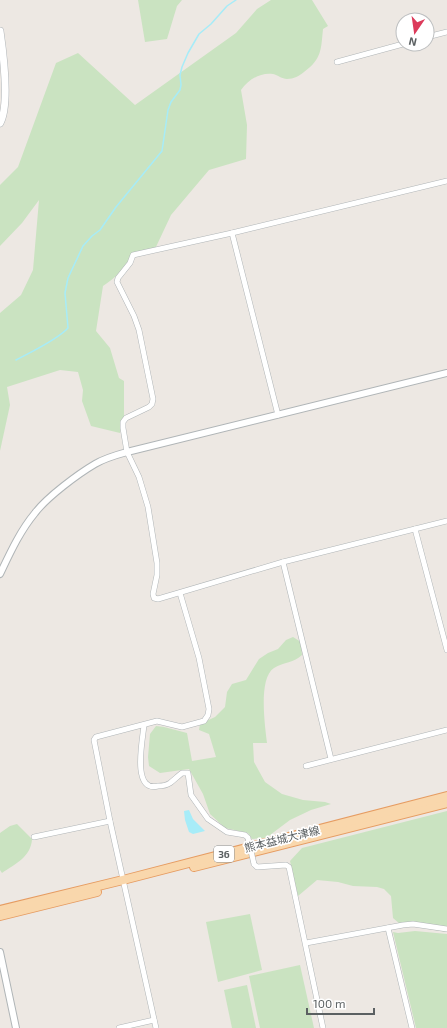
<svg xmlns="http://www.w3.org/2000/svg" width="447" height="1028" viewBox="0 0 447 1028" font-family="'Exo 2','Noto Sans JP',sans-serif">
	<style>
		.green { fill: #cae3c1 }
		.water { fill: #a7ecf8 }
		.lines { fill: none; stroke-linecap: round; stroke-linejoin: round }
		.stream { stroke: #a7ecf8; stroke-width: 1.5 }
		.minor-casing { stroke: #b0b5b7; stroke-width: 6 }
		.tertiary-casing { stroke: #b0b5b7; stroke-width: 8 }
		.secondary-casing { stroke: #afb4b7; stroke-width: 8 }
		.primary-casing { stroke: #e69c62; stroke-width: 10 }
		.minor { stroke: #fff; stroke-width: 5 }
		.tertiary { stroke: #fff; stroke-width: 6 }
		.secondary { stroke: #fff; stroke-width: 7 }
		.primary { stroke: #f9d7ac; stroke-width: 8 }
		.minor-bridge-casing { stroke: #b0b5b7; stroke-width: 6; stroke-linecap: butt }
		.minor-bridge { stroke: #fff; stroke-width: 5 }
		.labels { text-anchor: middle; stroke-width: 3.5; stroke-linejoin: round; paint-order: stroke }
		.shield { fill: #fff; stroke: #8c9091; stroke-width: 1 }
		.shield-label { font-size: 10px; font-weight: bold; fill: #5b6062 }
		.street-label { font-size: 11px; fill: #5b6062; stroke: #fff }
	</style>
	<rect width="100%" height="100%" fill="#ede8e3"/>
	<g class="green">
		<path d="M138,0H182L177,6L167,39L145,42Z"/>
		<path d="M271,0H312L328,26L323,29C321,49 322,59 304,72C299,76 294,79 287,79C282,79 278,75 273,74C260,72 248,80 241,90L247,125L246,159L209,170L171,215L155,249L132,253C126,269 116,277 103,286L96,331L110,348L119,378L124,381V418L121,426L120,433L91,426L82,401L83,390L78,372L60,370L7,387L10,405L0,451V313L21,295L33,270L39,200L22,223L0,246V185L18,167L56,63L78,53L135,105L236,33L257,9Z"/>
		<path d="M293,637L301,642L302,655C294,663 284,662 274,668C258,678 265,726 267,743H253L254,762L265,782L282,794L303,800L325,802L331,804L311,810L290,820L266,838L252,839L248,833L225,828L210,814L203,794L189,769L160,773L149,766L148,757L150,734L156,726L164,727L187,733L192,761L216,757L209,734L199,730L200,724L215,717L225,707L227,692L232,684L246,680L259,659L268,653L278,649L286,640Z"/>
		<path d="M447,811V932L400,924L393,918L391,896L384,889L377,887L353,886L338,882L317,880L298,896L290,861L302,848Z"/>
		<path d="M17,824L32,839C31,857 15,864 2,873L0,870V833L10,826Z"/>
		<path d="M250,914L262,970L218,982L206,922Z"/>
		<path d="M415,931L447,934V1028H416L393,932L398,933Z"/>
		<path d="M300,965L314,1028H260L249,976Z"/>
		<path d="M247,985L256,1028H232L224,990Z"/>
	</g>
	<path class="water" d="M189,810L193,819L205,831L193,834L189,832L185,820L184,811Z"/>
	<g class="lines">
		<path class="stream" d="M16,360C31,352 57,340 68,328L65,293L68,278L83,246L92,236L100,230L116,207L162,151L168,110L171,102L180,90L181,85L180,75L182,67L188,53L199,34L211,24L227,6L236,0"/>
		<g class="minor-casing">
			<g id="minor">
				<path d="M427,37L447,32"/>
				<path d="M337,62L403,44"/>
				<path d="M447,181L232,233L133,255L130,263L118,278L117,282L134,316L139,330L153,399L152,404L149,407L126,418L123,422V428L127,452L139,477L148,507L157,563V575L153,594L154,598L158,599L283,562L447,521"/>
				<path d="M232,233L278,415"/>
				<path d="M415,529L447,650"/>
				<path d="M283,562L331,759"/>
				<path d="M144,725C143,738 131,793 158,786C162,786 167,785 170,783C174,780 178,776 182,773H188L191,795L208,819L227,832L245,835L248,838"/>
				<path d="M306,766L447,730"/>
				<path d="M34,837L110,821"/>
				<path d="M254,864L257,867L286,865L289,867L323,1028"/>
				<path d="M388,928L412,1028"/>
				<path d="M306,943L403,925L413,924L447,929"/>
				<path d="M119,1028L154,1020"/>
				<path d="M156,1028L110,821L94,740L96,737L157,721L182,727L204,721L208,715L209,709L199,658L180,593"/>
			</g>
		</g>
		<g class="tertiary-casing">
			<g id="tertiary">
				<path d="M0,574C10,553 20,531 35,513C47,497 78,474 95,464C105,458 116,455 127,452L447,373"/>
				<path d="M0,952L16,1028"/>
			</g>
		</g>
		<g class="secondary-casing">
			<path id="secondary" d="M0,31C3,52 10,105 0,123"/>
		</g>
		<g class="primary-casing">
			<g id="primary">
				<path d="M194,867L447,803"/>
				<path d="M0,910L123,880L447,796"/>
				<path d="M0,916L97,892"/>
			</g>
		</g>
		<use href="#minor" class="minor"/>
		<use href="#tertiary" class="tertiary"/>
		<use href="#secondary" class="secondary"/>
		<use href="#primary" class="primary"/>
		<g class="minor-bridge-casing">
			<path id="minor-bridge" d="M248,838L254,864"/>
		</g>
		<use href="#minor-bridge" class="minor-bridge"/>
	</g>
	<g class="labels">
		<rect class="shield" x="214" y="846" width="20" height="16" rx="3"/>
		<g class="shield-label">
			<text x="224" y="858">36</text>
		</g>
		<g class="street-label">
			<text transform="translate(282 839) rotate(-14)" y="4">熊本益城大津線</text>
		</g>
	</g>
	<g transform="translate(415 32) rotate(193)"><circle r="19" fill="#ffffff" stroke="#bdbfc0"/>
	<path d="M0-3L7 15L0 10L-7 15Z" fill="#dc3a5a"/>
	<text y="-6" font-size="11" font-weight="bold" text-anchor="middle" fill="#5b6062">N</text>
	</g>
	<path d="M307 1008v6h67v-6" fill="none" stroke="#5b6062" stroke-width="2"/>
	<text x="313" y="1008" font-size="12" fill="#5b6062" stroke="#ffffff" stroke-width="3" paint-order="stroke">100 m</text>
</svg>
